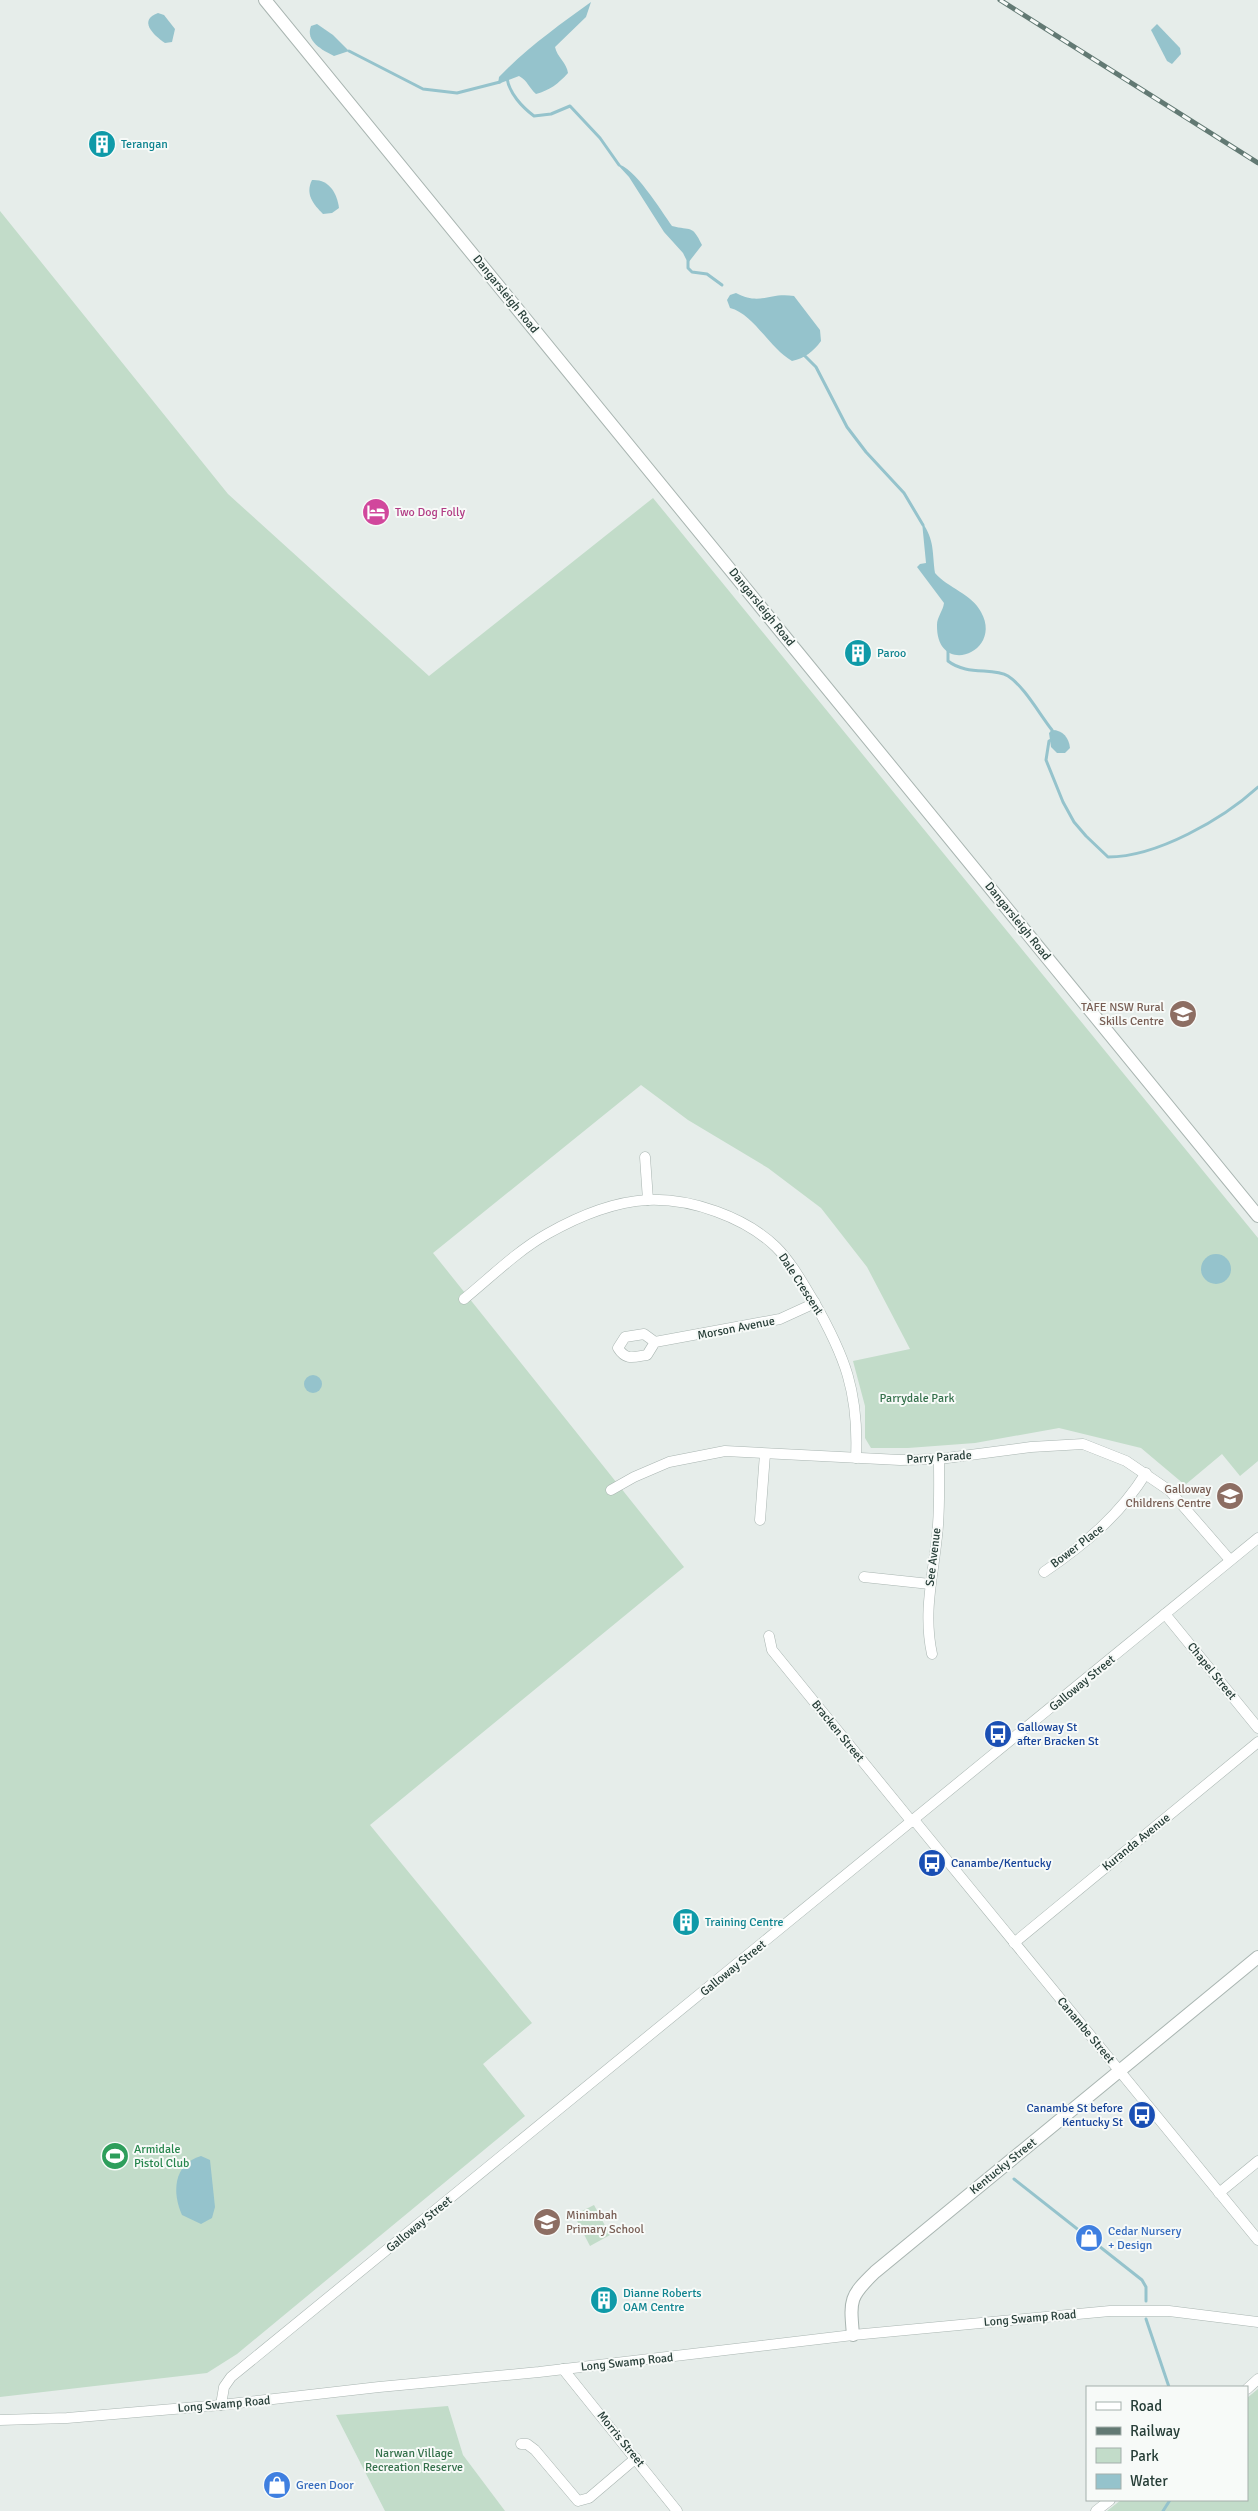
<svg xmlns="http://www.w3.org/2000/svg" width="1258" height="2511" viewBox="0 0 1258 2511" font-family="Signika,sans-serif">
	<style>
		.green { fill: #c2dcc9 }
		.water { fill: #95c3cc }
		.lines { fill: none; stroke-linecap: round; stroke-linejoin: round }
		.stream { stroke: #95c3cc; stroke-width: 3 }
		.minor-casing { stroke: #a9b5b1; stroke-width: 11 }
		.tertiary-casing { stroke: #a9b5b1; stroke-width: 14 }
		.minor { stroke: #fff; stroke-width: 10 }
		.tertiary { stroke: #fff; stroke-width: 12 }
		.rail-casing { stroke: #627973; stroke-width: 5 }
		.rail { stroke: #f7faf8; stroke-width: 3; stroke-dasharray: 9; stroke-linecap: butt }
		.labels { text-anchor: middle; stroke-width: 4; stroke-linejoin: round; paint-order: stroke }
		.culture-label { font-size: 12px; fill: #0d838f; stroke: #f7faf8; text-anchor: start }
		.street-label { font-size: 12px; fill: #273e38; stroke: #f7faf8 }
		.hotel-label { font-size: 12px; fill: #b23c85; stroke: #f7faf8; text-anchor: start }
		.education-label { font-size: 12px; fill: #785e54; stroke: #f7faf8; text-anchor: end }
		.park-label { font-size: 12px; fill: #35714c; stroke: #f7faf8 }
		.transit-label { font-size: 12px; fill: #164399; stroke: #f7faf8; text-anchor: start }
		.leisure-label { font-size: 12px; fill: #27864d; stroke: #f7faf8; text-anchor: start }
		.shop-label { font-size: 12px; fill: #366cbe; stroke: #f7faf8; text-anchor: start }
	</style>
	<rect width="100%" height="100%" fill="#e6edea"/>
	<g class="green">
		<path d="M0,211L228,494L429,676L653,498L1258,1238V1461L1240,1476L1222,1454L1185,1485L1141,1448L1059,1428L975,1443L908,1448H871L865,1438V1406L853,1361L910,1349L867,1267L821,1208L768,1168L688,1120L641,1085L433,1253L684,1567L370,1825L532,2023L483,2064L525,2116L237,2354L207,2373L0,2397Z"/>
		<path d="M594,2205L610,2235L590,2246L574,2215Z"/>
		<path d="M1258,2389V2511H1107L1121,2500H1247V2398Z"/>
		<path d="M448,2406L463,2455L505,2511H385L336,2415Z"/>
	</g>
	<g class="water">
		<path d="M591,2L586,17L555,47C557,57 567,63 568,73C558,84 550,90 536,94C529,88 528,81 519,76L498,84L499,77C527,48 559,25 591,2Z"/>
		<path d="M158,13L164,15L175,29L172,42L165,43C153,35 138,20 158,13Z"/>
		<path d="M317,24L333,35L349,51L334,56C322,50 305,41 311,26Z"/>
		<path d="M1157,24L1180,48L1181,54L1172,64L1167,61L1151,30Z"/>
		<path d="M617,164C633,165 662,212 672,226C691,231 692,224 702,245L688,263L683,253L664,232L629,177Z"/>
		<path d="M312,180C329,179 337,193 339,208L332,213L323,214C313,204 305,194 312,180Z"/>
		<path d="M736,293C761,306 768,292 794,296L820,330L821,341C813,352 805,358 792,361C769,348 754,314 730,308L727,300L730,295Z"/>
		<path d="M922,522C935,541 932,552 935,573C948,588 972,594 981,612C1004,653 936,678 937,625C937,617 943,611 944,603L917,567L920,564L926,563Z"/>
		<path d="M1052,730C1063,730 1069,738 1070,748L1065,753H1057L1051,747L1049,733Z"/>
		<circle cx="1216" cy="1269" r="15"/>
		<circle cx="313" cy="1384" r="9"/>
		<path d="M201,2156L210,2160L215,2207L212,2218L201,2224L182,2215C172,2193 173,2164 201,2156Z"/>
	</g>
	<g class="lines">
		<g class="stream">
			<path d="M349,51L423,89L457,93L500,82"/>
			<path d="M507,78C509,93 522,107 534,116L551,114L570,106L600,138L619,165"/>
			<path d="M688,261V268L692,272L707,274L722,285"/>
			<path d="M803,354L816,367L847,427L866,452L904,493L923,525"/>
			<path d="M948,650V661C967,676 993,667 1008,676C1024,686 1040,715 1052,730V734"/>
			<path d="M1051,740L1049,741L1046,760L1063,802L1074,822L1086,836L1108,857C1157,857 1223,819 1258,787"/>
			<path d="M1014,2179L1142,2280L1146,2287V2301"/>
			<path d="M1146,2319L1169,2387"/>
			<path d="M1163,2511L1170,2500"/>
		</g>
		<g class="minor-casing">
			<g id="minor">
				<path d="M645,1157L648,1200"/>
				<path d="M464,1299C491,1277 517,1251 547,1234C577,1217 613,1202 647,1200C691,1198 745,1217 776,1247C791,1262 802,1282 813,1300C845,1356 859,1392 856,1458"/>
				<path d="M655,1342L644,1334L625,1337L618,1348C626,1361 634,1357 647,1355L655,1342L780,1319L815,1303"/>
				<path d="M611,1490L634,1477L669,1462L725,1451L900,1460L939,1459L1031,1447L1083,1444L1126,1461L1170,1491L1230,1560"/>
				<path d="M760,1520L765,1454"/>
				<path d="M1044,1572C1085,1544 1120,1515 1146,1473"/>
				<path d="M864,1577L930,1584"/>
				<path d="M1165,1614L1258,1728"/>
				<path d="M769,1636L772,1650L912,1822"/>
				<path d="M932,1654C923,1612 933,1577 937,1536C940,1511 939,1485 939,1459"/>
				<path d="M914,1820L1258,2240"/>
				<path d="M1014,1943L1258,1742"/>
				<path d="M1219,2193L1258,2161"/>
				<path d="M563,2369L677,2511"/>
				<path d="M1247,2389L1258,2379"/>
				<path d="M221,2405L224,2387L231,2377L1258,1538"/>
				<path d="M0,2420L67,2418L221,2405L379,2387L539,2372L853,2335L1110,2311H1169L1258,2322"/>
				<path d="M521,2444H527L535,2450L578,2501L589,2498L636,2458"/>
				<path d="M1096,2511L1110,2500"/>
			</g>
		</g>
		<g class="tertiary-casing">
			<g id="tertiary">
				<path d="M265,0L1258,1216"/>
				<path d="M853,2335C850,2300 849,2297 875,2272L1258,1957"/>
			</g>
		</g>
		<use href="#minor" class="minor"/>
		<use href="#tertiary" class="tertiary"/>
		<g class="rail-casing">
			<path id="rail" d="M1000,0L1258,163"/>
		</g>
		<use href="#rail" class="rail"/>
	</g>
	<defs>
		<g id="building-disc" transform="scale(1.4375)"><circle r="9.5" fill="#0f9aa8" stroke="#f7faf8"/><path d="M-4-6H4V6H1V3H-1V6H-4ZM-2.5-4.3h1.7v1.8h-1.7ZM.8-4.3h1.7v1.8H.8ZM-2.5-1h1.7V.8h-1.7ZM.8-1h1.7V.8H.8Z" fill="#fff"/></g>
		<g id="hotel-disc" transform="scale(1.4375)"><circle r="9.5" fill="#d1479c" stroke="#f7faf8"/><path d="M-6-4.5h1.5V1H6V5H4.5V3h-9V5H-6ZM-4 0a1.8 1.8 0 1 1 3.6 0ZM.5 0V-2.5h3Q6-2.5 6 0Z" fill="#fff"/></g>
		<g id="university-disc" transform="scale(1.4375)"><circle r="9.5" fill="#8d6e63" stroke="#f7faf8"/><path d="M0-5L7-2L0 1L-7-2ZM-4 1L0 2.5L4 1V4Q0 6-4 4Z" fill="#fff"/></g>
		<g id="school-disc" transform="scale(1.4375)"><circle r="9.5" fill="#8d6e63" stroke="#f7faf8"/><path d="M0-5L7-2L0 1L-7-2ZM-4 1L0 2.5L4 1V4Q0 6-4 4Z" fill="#fff"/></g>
		<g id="bus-disc" transform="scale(1.4375)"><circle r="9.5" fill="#1a4fb4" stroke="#f7faf8"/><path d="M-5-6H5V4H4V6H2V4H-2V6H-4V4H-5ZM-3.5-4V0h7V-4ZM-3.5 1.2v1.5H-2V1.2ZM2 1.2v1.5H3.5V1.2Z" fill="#fff"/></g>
		<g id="stadium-disc" transform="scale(1.4375)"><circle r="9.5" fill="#2e9e5b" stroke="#f7faf8"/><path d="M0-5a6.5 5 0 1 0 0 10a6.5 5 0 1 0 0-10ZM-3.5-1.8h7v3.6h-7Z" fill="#fff"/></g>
		<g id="shop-disc" transform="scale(1.4375)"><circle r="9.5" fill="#3f7fe0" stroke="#f7faf8"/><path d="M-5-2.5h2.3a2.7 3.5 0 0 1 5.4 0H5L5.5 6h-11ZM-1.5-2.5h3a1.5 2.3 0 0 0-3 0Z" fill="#fff"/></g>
	</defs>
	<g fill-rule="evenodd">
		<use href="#building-disc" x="102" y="144"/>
		<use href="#hotel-disc" x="376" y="512"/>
		<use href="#building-disc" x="858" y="653"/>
		<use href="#university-disc" x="1183" y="1014"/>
		<use href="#school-disc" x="1230" y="1496"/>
		<use href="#bus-disc" x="998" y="1734"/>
		<use href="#bus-disc" x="932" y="1863"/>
		<use href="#building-disc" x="686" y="1922"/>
		<use href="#bus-disc" x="1142" y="2115"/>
		<use href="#stadium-disc" x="115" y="2156"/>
		<use href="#school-disc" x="547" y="2222"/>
		<use href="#shop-disc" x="1089" y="2238"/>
		<use href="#building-disc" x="604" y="2300"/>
		<use href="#shop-disc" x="277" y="2485"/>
	</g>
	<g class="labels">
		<g class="culture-label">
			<text x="121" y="148">Terangan</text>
			<text x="877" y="657">Paroo</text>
			<text x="705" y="1926">Training Centre</text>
			<text x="623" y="2297">Dianne Roberts<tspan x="623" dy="14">OAM Centre</tspan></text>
		</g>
		<g class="street-label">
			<text transform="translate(506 294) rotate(51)" y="4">Dangarsleigh Road</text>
			<text transform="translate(762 607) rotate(51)" y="4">Dangarsleigh Road</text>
			<text transform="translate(1018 921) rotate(51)" y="4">Dangarsleigh Road</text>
			<text transform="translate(801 1284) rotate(57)" y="4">Dale Crescent</text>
			<text transform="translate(736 1328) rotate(-11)" y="4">Morson Avenue</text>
			<text transform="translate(939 1457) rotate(-4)" y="4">Parry Parade</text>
			<text transform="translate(1077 1546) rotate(-37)" y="4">Bower Place</text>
			<text transform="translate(933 1557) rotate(-83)" y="4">See Avenue</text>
			<text transform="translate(1212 1671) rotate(51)" y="4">Chapel Street</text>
			<text transform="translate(1082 1683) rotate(-39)" y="4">Galloway Street</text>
			<text transform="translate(838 1731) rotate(51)" y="4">Bracken Street</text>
			<text transform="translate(1136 1842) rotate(-39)" y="4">Kuranda Avenue</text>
			<text transform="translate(733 1968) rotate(-39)" y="4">Galloway Street</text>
			<text transform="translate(1086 2030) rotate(50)" y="4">Canambe Street</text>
			<text transform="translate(1003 2166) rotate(-39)" y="4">Kentucky Street</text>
			<text transform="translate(419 2224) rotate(-39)" y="4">Galloway Street</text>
			<text transform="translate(1030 2318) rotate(-5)" y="4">Long Swamp Road</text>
			<text transform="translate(627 2362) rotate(-6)" y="4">Long Swamp Road</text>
			<text transform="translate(224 2404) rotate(-5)" y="4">Long Swamp Road</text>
			<text transform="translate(621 2439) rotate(51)" y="4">Morris Street</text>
		</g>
		<g class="hotel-label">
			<text x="395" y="516">Two Dog Folly</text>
		</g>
		<g class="education-label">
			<text x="1164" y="1011">TAFE NSW Rural<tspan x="1164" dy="14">Skills Centre</tspan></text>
			<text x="1211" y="1493">Galloway<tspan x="1211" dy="14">Childrens Centre</tspan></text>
			<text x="566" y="2219" text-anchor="start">Minimbah<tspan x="566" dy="14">Primary School</tspan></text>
		</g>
		<g class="park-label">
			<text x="917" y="1402">Parrydale Park</text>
			<text x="414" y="2457">Narwan Village<tspan x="414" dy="14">Recreation Reserve</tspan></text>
		</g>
		<g class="transit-label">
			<text x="1017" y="1731">Galloway St<tspan x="1017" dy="14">after Bracken St</tspan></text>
			<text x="951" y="1867">Canambe/Kentucky</text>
			<text x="1123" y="2112" text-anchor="end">Canambe St before<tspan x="1123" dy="14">Kentucky St</tspan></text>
		</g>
		<g class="leisure-label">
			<text x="134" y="2153">Armidale<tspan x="134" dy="14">Pistol Club</tspan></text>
		</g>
		<g class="shop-label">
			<text x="1108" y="2235">Cedar Nursery<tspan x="1108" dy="14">+ Design</tspan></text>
			<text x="296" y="2489">Green Door</text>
		</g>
	</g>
	<rect x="1086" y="2386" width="162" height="115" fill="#f7faf8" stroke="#a4afab"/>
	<rect x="1096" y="2402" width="25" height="8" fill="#ffffff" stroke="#a4afab"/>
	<text x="1130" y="2411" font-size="15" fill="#273e38">Road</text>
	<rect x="1096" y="2427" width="25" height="8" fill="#627973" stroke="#a4afab"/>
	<text x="1130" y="2436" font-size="15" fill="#273e38">Railway</text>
	<rect x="1096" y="2448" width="25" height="15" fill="#c2dcc9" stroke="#a4afab"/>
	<text x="1130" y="2461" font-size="15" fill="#273e38">Park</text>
	<rect x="1096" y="2474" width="25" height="15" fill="#95c3cc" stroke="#a4afab"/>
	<text x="1130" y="2486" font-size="15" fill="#273e38">Water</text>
</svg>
